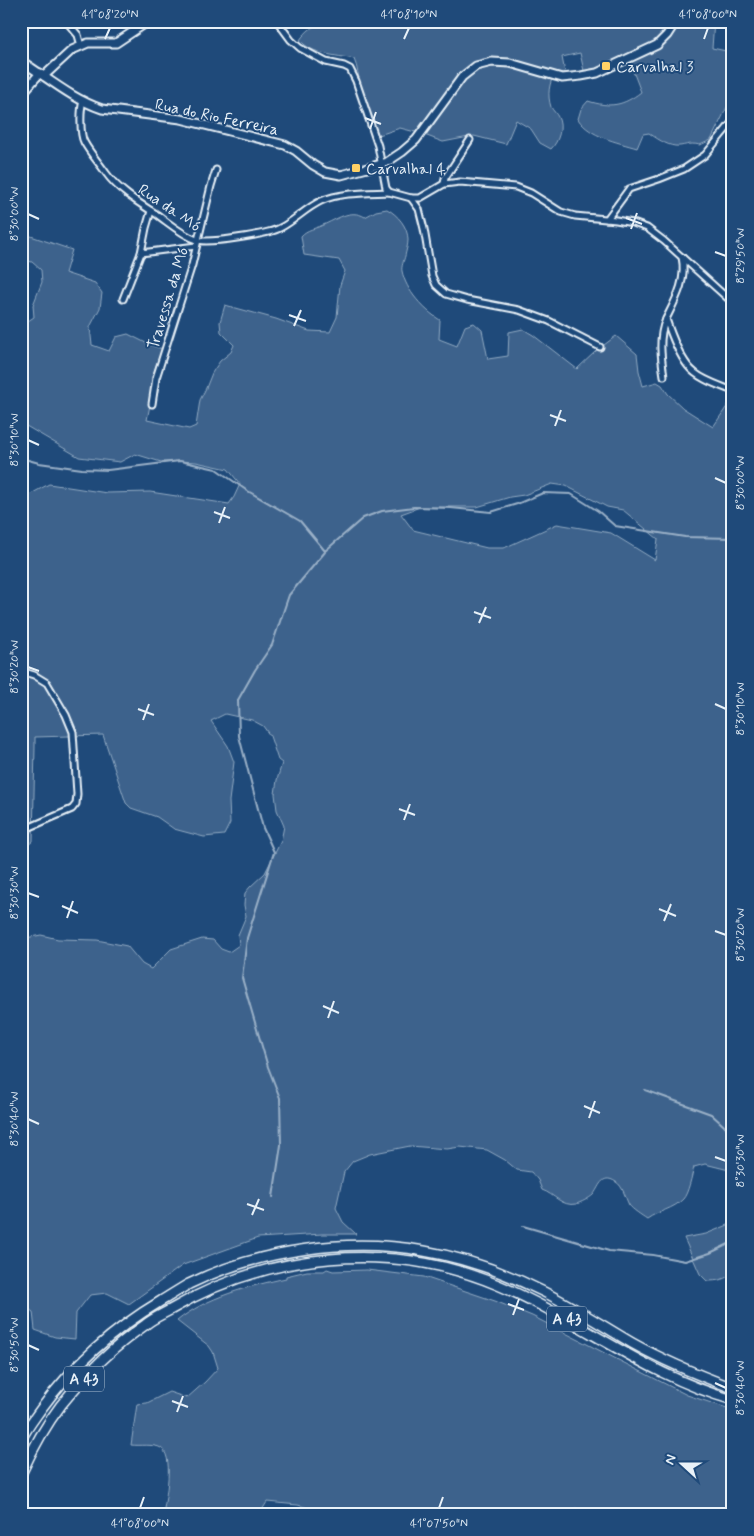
<svg xmlns="http://www.w3.org/2000/svg" width="754" height="1536" viewBox="0 0 754 1536" font-family="Mynerve,sans-serif">
	<style>
		.green { fill: #3c628c; stroke: #92aac2; fill-rule: evenodd }
		.lines { fill: none; stroke-linecap: round; stroke-linejoin: round }
		.stream { stroke: #9ab0c7; stroke-width: 2 }
		.street-casing { stroke: #e8f1f8; stroke-width: 9 }
		.secondary-casing { stroke: #e8f1f8; stroke-width: 11 }
		.highway-casing { stroke: #e8f1f8; stroke-width: 12 }
		.street { stroke: #1f4a7a; stroke-width: 5 }
		.secondary { stroke: #1f4a7a; stroke-width: 7 }
		.highway { stroke: #1f4a7a; stroke-width: 9 }
		.ticks { fill: none; stroke: #e8f1f8; stroke-width: 2 }
		.poi-dot { fill: #ffd166; stroke: #1f4a7a; stroke-width: 2 }
		.labels { text-anchor: middle; stroke-width: 4; stroke-linejoin: round; paint-order: stroke }
		.shield { fill: #1f4a7a; stroke: #acbfd2; stroke-width: 1 }
		.shield-label { font-size: 15px; font-weight: bold; fill: #e8f1f8 }
		.poi-label { font-size: 16px; fill: #e8f1f8; stroke: #1f4a7a; text-anchor: start }
		.street-label { font-size: 16px; fill: #e8f1f8; stroke: #1f4a7a }
		.neatline { fill: none; stroke: #e8f1f8; stroke-width: 2 }
		.ticks-label { font-size: 12px; text-anchor: middle; fill: #e8f1f8 }
	</style>
	<rect width="100%" height="100%" fill="#1f4a7a"/>
	<filter id="ink" filterUnits="userSpaceOnUse"><feTurbulence type="fractalNoise" baseFrequency=".02" numOctaves="2"/><feDisplacementMap in="SourceGraphic" scale="10" xChannelSelector="R" yChannelSelector="G"/><feConvolveMatrix kernelMatrix="1 2 1 2 8 2 1 2 1" color-interpolation-filters="sRGB"/></filter>
	<g filter="url(#ink)">
		<g class="green">
			<path d="M354,21H714L712,48L731,52L733,59V102L727,107L711,140L700,145C688,142 684,147 675,146C666,145 656,138 649,133L643,134L637,148C617,142 590,137 578,119L581,109L588,101C610,108 623,106 641,92L628,58L607,66L584,71L580,53L562,57L565,73H555C549,83 547,95 551,107C553,111 556,113 558,117C563,127 559,141 551,149L540,143L531,129L516,120L506,144L474,136L443,142L419,133L400,128L376,136C372,119 366,103 361,86C358,77 358,68 354,59C336,55 312,55 300,40C305,32 317,22 326,22C338,22 343,28 354,21Z"/>
			<path d="M387,209C398,215 408,227 408,240C408,245 406,251 405,256C404,260 401,267 402,271C406,291 424,310 440,320L439,339L457,346L465,326L474,323L482,330L488,359L508,356L509,332L523,329L533,335L577,369L596,351L616,336L637,354L639,371L643,386L657,382L662,385L668,394L683,408L713,427L730,402L733,401V1171L705,1164L694,1167C692,1175 688,1194 683,1199C674,1209 658,1211 647,1219C641,1215 633,1210 629,1205C625,1197 623,1186 616,1182C601,1172 599,1189 593,1195C590,1198 580,1203 576,1204C562,1207 554,1194 542,1190L538,1180L531,1172L517,1170L505,1160L487,1150L460,1147L447,1149L410,1146L370,1154L353,1161L344,1172L336,1208L343,1222L356,1234H322L258,1238L183,1265L129,1304L107,1293L90,1295L76,1313L75,1339L55,1337L35,1330L33,1312L21,1303V939L41,935L58,939L97,940L127,946L142,964L151,969L171,949L202,939L213,940L221,949L229,952L239,945L238,935L246,916L244,905L245,893L250,887L265,873L281,841L284,826L277,810L275,794L277,780L282,763L278,760L270,736L263,726L252,720L225,714L211,721L228,746L234,762L229,801L230,823L224,835L204,837L174,829L157,817L131,808L126,803L103,735L35,737V746L33,841L21,851V490L29,495L49,484L107,493L150,492L229,504L234,497L240,484L228,469L196,462L178,461L161,462L135,454L120,462L79,457L21,423V319L28,321L34,317L33,305L42,282L41,270L32,262L21,259V245L25,234L72,250L65,273L95,283L102,293L100,308L90,327L92,345L109,351L116,337L128,334L150,345L163,349L158,360L152,377L153,390L147,420L189,429L196,426L200,400L206,388L212,373L220,361L231,352L234,345L221,332L220,322L225,305L276,319L309,331L330,332L337,317L340,285L345,271L339,260L304,255L301,236C307,229 315,229 323,225C336,220 350,208 365,217L376,211ZM552,484L566,486L607,507L623,510L658,539L655,560L611,533L557,524L504,548H487L413,530L401,514L420,507H477L510,497L524,495Z"/>
			<path d="M733,1223V1271C727,1280 717,1281 707,1281L700,1274L684,1238L706,1234Z"/>
			<path d="M327,1269L333,1271L367,1270L424,1277L495,1301L532,1316L687,1395L733,1410V1512L731,1515H587L576,1508L561,1515H332L298,1505L267,1502L259,1515H163C165,1500 176,1453 159,1447C151,1444 140,1446 131,1445L137,1404L147,1403L169,1392L187,1398L205,1382L218,1368L213,1352L209,1346L177,1321C206,1297 250,1286 286,1278V1276L307,1271H324Z"/>
		</g>
		<g class="lines">
			<g class="stream">
				<path d="M21,458L39,463L82,469L108,470L180,461L216,469L246,490L300,521L325,551L363,518L382,511L414,507L451,508L491,512L517,504L543,493L571,494L598,511L615,526L685,537L733,538"/>
				<path d="M645,1090L711,1114L733,1134"/>
				<path d="M273,1197L281,1145L280,1098L268,1067L242,978L247,938L274,852L263,828L239,736L238,700L255,670L272,645L289,595L325,552"/>
				<path d="M523,1226L609,1251L653,1255L685,1261L710,1253L733,1242"/>
			</g>
			<g class="street-casing">
				<g id="street">
					<path d="M66,21L78,35L81,46"/>
					<path d="M277,21L291,40L300,48L326,62L344,66L350,69L356,81L378,146L386,188L389,192L411,198H420L444,184L460,182L516,187L531,193L561,212L575,216L616,220L633,223L647,228L664,241L733,303"/>
					<path d="M83,101C80,110 80,134 84,142C90,153 99,163 106,173C118,190 139,203 156,214C169,223 182,235 197,240C208,244 269,234 280,228C294,221 306,208 321,201C341,192 367,193 389,192"/>
					<path d="M444,184L445,178L470,140"/>
					<path d="M411,198L419,209L424,229L432,276L436,285L446,294L467,300L519,310L549,321L600,347"/>
					<path d="M607,219L629,189L659,179L684,169L705,155L733,121"/>
					<path d="M141,253L196,246"/>
					<path d="M682,257C687,280 676,299 666,319C671,334 678,353 688,366C698,379 718,385 733,391"/>
					<path d="M123,299L141,253L146,228L151,211"/>
					<path d="M664,376C661,357 658,337 666,319"/>
					<path d="M152,404L156,378L192,265L211,186L216,170"/>
					<path d="M21,671L34,675L47,683L66,715L73,732L77,794L76,804L72,809L21,831"/>
				</g>
			</g>
			<g class="secondary-casing">
				<g id="secondary">
					<path d="M21,61C48,78 72,99 102,109L181,119L285,145L296,151L313,165L325,172L341,175L371,167L387,162L402,152L416,140L462,77L476,66L492,62L510,63L562,78L581,76L597,73L657,45L667,35L676,21"/>
					<path d="M44,76L72,50L88,43H116L149,21"/>
					<path d="M21,95L40,73"/>
				</g>
			</g>
			<g class="highway-casing">
				<g id="highway">
					<path d="M21,1440C26,1429 34,1419 41,1409C73,1365 114,1329 161,1301C171,1295 180,1289 189,1284C259,1250 348,1237 424,1251C466,1258 506,1273 544,1292C574,1307 603,1326 632,1343C664,1361 698,1375 733,1388"/>
					<path d="M21,1474C32,1450 45,1426 61,1405C85,1375 113,1347 145,1325C152,1319 161,1315 170,1310C268,1252 391,1240 498,1285C579,1319 647,1376 733,1400"/>
				</g>
			</g>
			<use href="#street" class="street"/>
			<use href="#secondary" class="secondary"/>
			<use href="#highway" class="highway"/>
		</g>
	</g>
	<path class="ticks" d="M105,39L110,28M404,39L409,28M704,39L708,28M365,118L381,124M370,129L376,112M28,214L39,219M626,218L642,224M631,229L637,213M715,252L726,256M289,315L306,321M294,326L301,310M550,415L566,421M555,426L561,410M28,440L39,445M715,478L726,483M214,512L230,518M219,523L225,507M474,612L491,618M479,623L486,607M28,667L39,671M715,704L726,709M138,709L154,715M143,720L149,704M399,809L415,815M404,820L410,804M28,893L39,897M62,906L78,913M659,909L676,916M67,918L73,901M664,921L671,904M715,931L726,935M323,1006L339,1013M328,1018L334,1001M584,1106L600,1113M589,1118L595,1101M28,1119L39,1124M715,1157L726,1161M247,1204L264,1210M252,1215L259,1199M508,1304L524,1310M513,1315L519,1299M28,1345L39,1350M715,1383L726,1388M172,1401L188,1407M177,1412L183,1396M140,1508L144,1497M439,1508L443,1497"/>
	<g class="poi-dot">
		<rect x="601" y="61" width="10" height="10" rx="2.5"/>
		<rect x="351" y="163" width="10" height="10" rx="2.5"/>
	</g>
	<g class="labels">
		<g class="shield">
			<rect x="547" y="1306.5" width="40" height="25" rx="4"/>
			<rect x="64" y="1366.5" width="40" height="25" rx="4"/>
		</g>
		<g class="shield-label">
			<text x="567" y="1324">A 43</text>
			<text x="84" y="1384">A 43</text>
		</g>
		<g class="poi-label">
			<text x="616" y="72">Carvalhal 3</text>
			<text x="366" y="174">Carvalhal 4</text>
		</g>
		<g class="street-label">
			<text transform="translate(217 116) rotate(12)" y="6">Rua do Rio Ferreira</text>
			<text transform="translate(170 207) rotate(34)" y="6">Rua da Mó</text>
			<text transform="translate(167 298) rotate(-73)" y="6">Travessa da Mó</text>
		</g>
	</g>
	<rect width="754" height="1536" fill="none" stroke="#1f4a7a" stroke-width="55"/>
	<g transform="translate(682 1464) rotate(291)" stroke="#1f4a7a" stroke-width="4" paint-order="stroke">
	<path d="M0-4L9 19L0 12L-9 19Z" fill="#e8f1f8"/>
	<text y="-8" font-size="14" font-weight="bold" text-anchor="middle" fill="#e8f1f8">N</text>
	</g>
	<rect x="28" y="28" width="698" height="1480" class="neatline"/>
	<g class="ticks-label">
		<text x="110" y="18">41°08'20"N</text>
		<text x="409" y="18">41°08'10"N</text>
		<text x="708" y="18">41°08'00"N</text>
		<text transform="translate(14 214) rotate(-90)" y="4">8°30'00"W</text>
		<text transform="translate(740 256) rotate(-90)" y="4">8°29'50"W</text>
		<text transform="translate(14 440) rotate(-90)" y="4">8°30'10"W</text>
		<text transform="translate(740 483) rotate(-90)" y="4">8°30'00"W</text>
		<text transform="translate(14 667) rotate(-90)" y="4">8°30'20"W</text>
		<text transform="translate(740 709) rotate(-90)" y="4">8°30'10"W</text>
		<text transform="translate(14 893) rotate(-90)" y="4">8°30'30"W</text>
		<text transform="translate(740 935) rotate(-90)" y="4">8°30'20"W</text>
		<text transform="translate(14 1119) rotate(-90)" y="4">8°30'40"W</text>
		<text transform="translate(740 1161) rotate(-90)" y="4">8°30'30"W</text>
		<text transform="translate(14 1345) rotate(-90)" y="4">8°30'50"W</text>
		<text transform="translate(740 1388) rotate(-90)" y="4">8°30'40"W</text>
		<text x="140" y="1527">41°08'00"N</text>
		<text x="439" y="1527">41°07'50"N</text>
	</g>
</svg>
